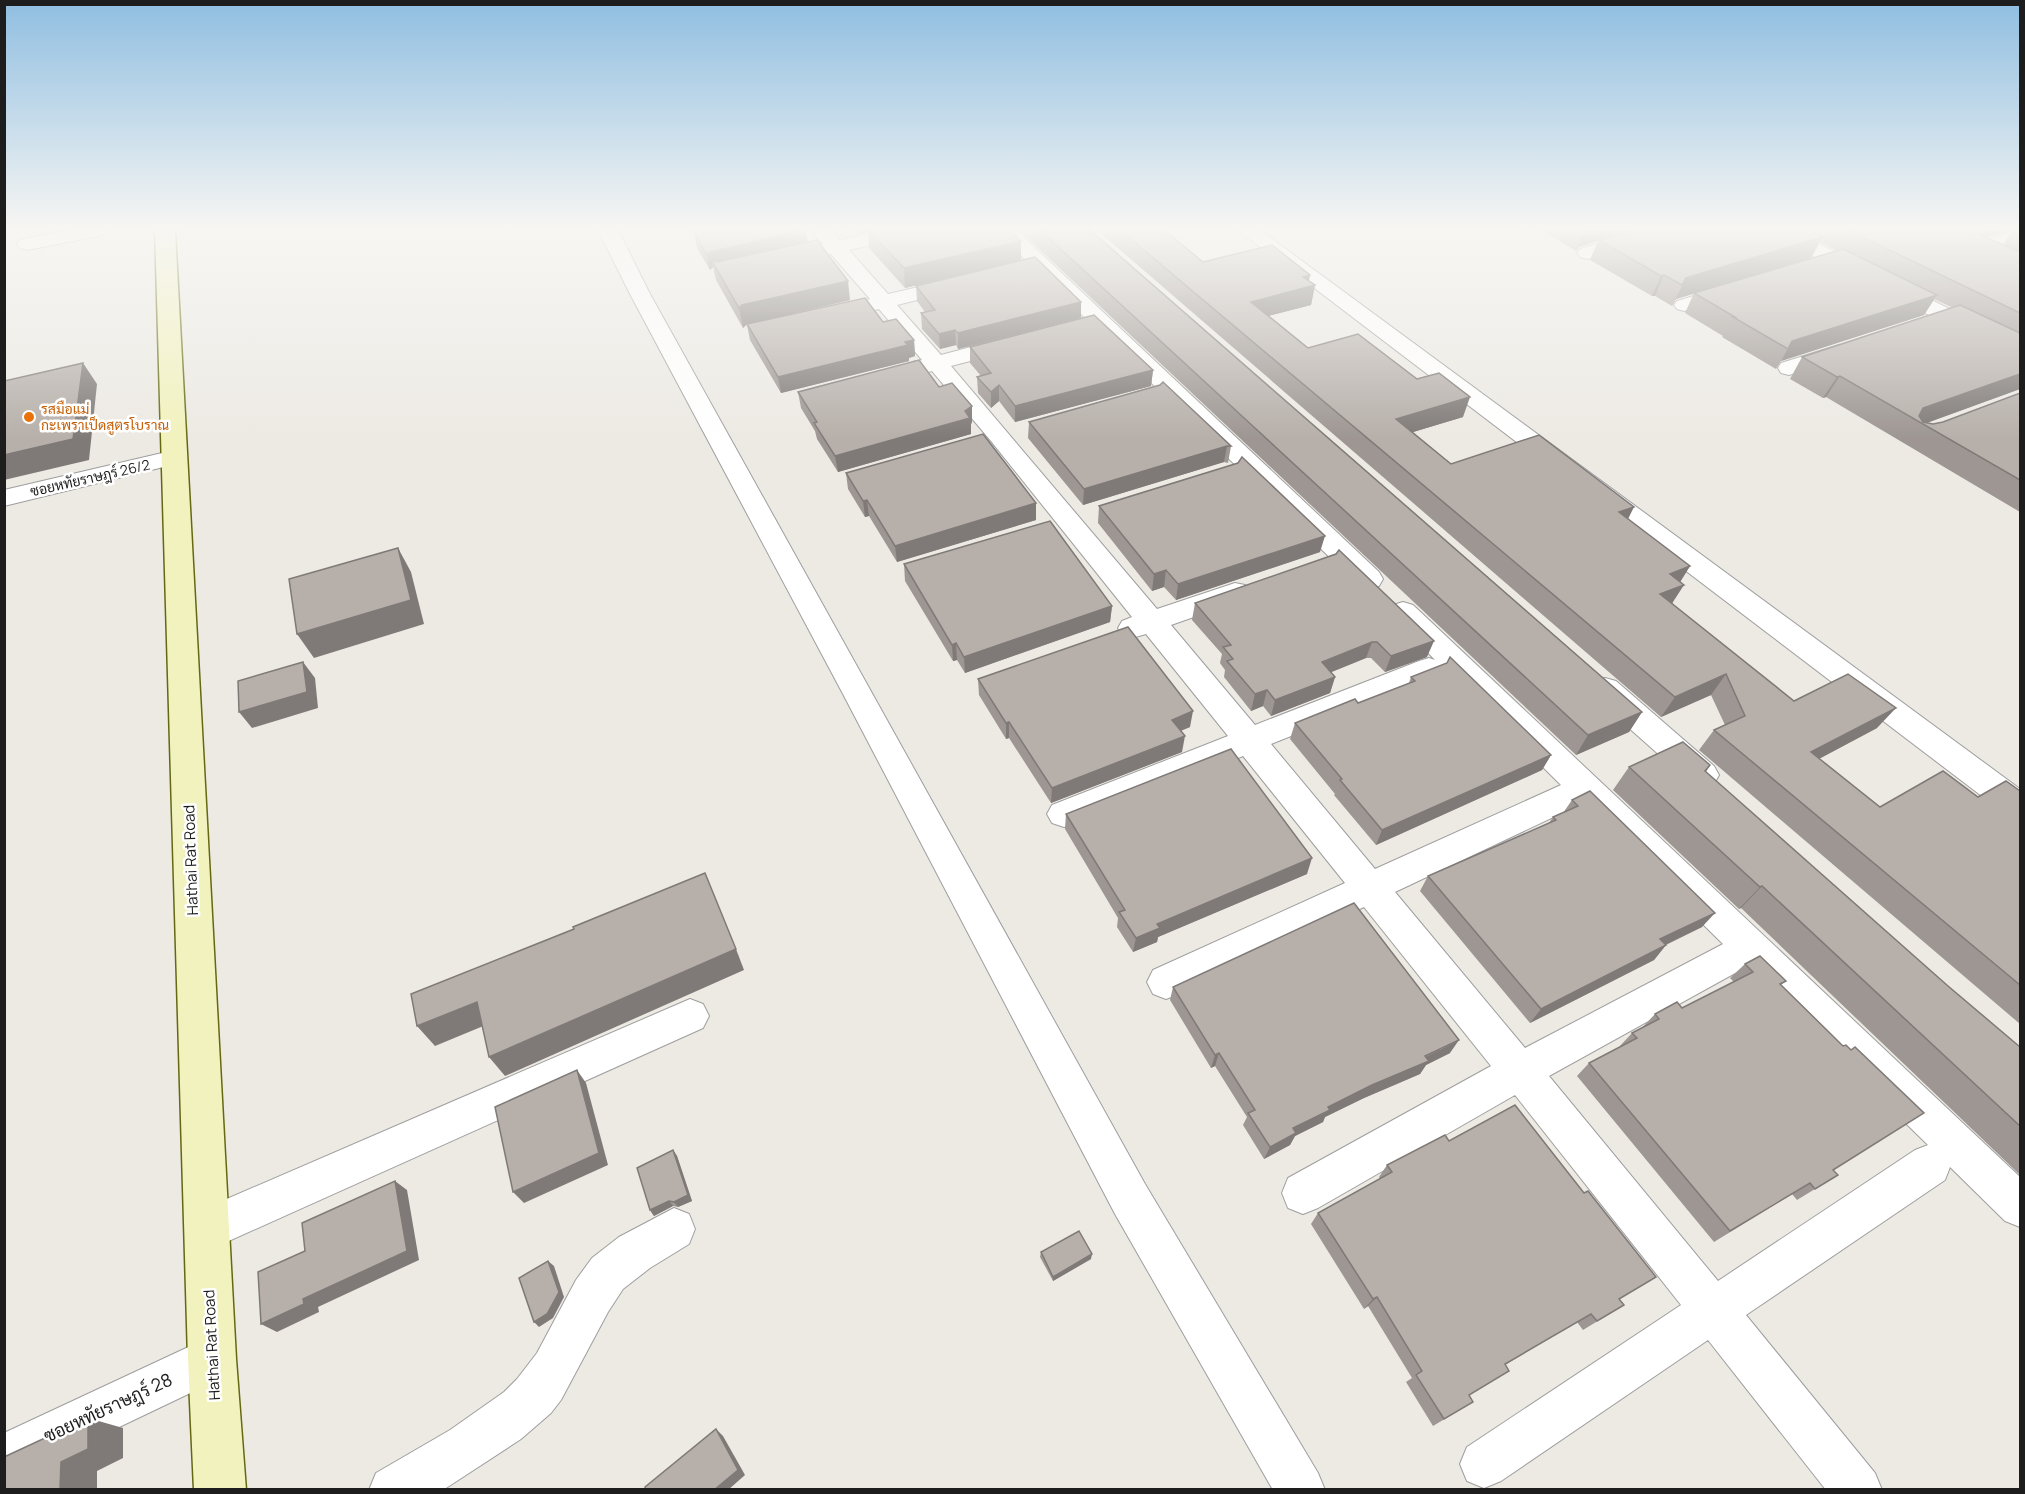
<svg xmlns="http://www.w3.org/2000/svg" width="2025" height="1494" viewBox="0 0 2025 1494" font-family="Manrope,Sarabun,sans-serif">
	<style>
		.lines { fill: none; stroke-linecap: round; stroke-linejoin: round }
		.street-casing { stroke: #9e9e9e; stroke-width: 2 }
		.secondary-casing { stroke: #636811; stroke-width: 3 }
		.street { fill: #fff; fill-rule: evenodd }
		.secondary { fill: #f2f2be; fill-rule: evenodd }
		.wall { fill: #9d9692 }
		.shaded-wall { fill: #7f7a77 }
		.building { fill: #b6afaa; stroke: #7f7a77; stroke-width: 1.5 }
		.food-dot { fill: #e8710a; stroke: #fff; stroke-width: 2 }
		.labels { text-anchor: middle; stroke-width: 5; stroke-linejoin: round; paint-order: stroke }
		.far-food-label { font-size: 14px; fill: #c56008; stroke: #fff; text-anchor: start }
		.far-street-label { font-size: 14px; fill: #1d1d1d; stroke: #fff }
		.street-label { font-size: 15px; fill: #1d1d1d; stroke: #fff }
		.near-street-label { font-size: 18px; fill: #1d1d1d; stroke: #fff }
	</style>
	<rect width="100%" height="100%" fill="#edeae4"/>
	<g class="lines">
		<g class="street-casing">
			<g id="street">
				<path d="M69,230H109L106,234L99,236L27,250L20,248L17,244L20,240Z"/>
				<path d="M598,230H618L650,294L1145,1184L1318,1473L1325,1490H1273L1115,1214L843,694L630,294Z"/>
				<path d="M811,230H831L840,240L887,230H924L921,234L849,250L888,294L958,278L965,280L968,284L965,288L897,305L941,355L1012,336L1020,338L1023,343L1020,348L951,366L1157,609L1235,583L1245,585L1249,592L1245,599L1171,625L1255,725L1419,661L1429,658L1435,660L1389,612L1393,605L1403,602L1413,605L2020,1177V1227L2005,1221L1950,1167L1945,1180L1746,1315L1875,1473L1882,1490H1826L1708,1340L1501,1481L1484,1488L1467,1481L1460,1464L1467,1447L1681,1305L1515,1095L1318,1208L1303,1214L1288,1208L1282,1193L1288,1178L1491,1066L1364,907L1179,994L1166,999L1153,994L1147,982L1153,970L1345,883L1243,756L1076,823L1064,827L1052,823L1047,814L1052,805L1228,736L1146,634L1132,638L1122,635L1118,628L1122,621L1132,617L991,441L932,371L921,374L913,372L910,367L913,362L922,360L879,309L866,312L859,310L855,306L859,302L870,299L831,254L818,257L811,255L808,251L811,247L823,244ZM1444,669L1561,785L1375,869L1271,744L1439,677ZM1581,804L1723,944L1525,1048L1395,892ZM1746,967L1928,1145L1915,1150L1718,1281L1549,1076Z"/>
				<path d="M995,230H1016L1379,572L1383,579L1379,586L1369,588L1359,586Z"/>
				<path d="M1238,230H1260L2020,789V820L2008,816Z"/>
				<path d="M1646,230H1678L1675,234L1587,259L1580,257L1577,253L1580,249Z"/>
				<path d="M1766,230H1791L2020,344V359L2012,357L1769,234Z"/>
				<path d="M2020,230V241L1974,256L1967,254L1964,250L1967,246Z"/>
				<path d="M1730,285L1737,287L1740,291L1737,295L1684,311L1677,309L1674,305L1677,301Z"/>
				<path d="M1839,345L1847,347L1850,352L1847,357L1789,375L1781,373L1778,368L1781,363Z"/>
				<path d="M175,450L184,452L187,457L184,462L4,506V490Z"/>
				<path d="M1605,678L1616,681L1714,766L1719,775L1714,784L1703,788L1692,784L1594,697L1590,689L1594,681Z"/>
				<path d="M690,999L703,1004L709,1016L703,1028L222,1244L207,1250L192,1244L186,1229L192,1214Z"/>
				<path d="M674,1208L689,1214L695,1229L689,1244L650,1268L623,1289L608,1312L561,1400L551,1413L521,1439L443,1490H369L376,1473L450,1430L504,1392L517,1379L537,1353L576,1280L592,1258L619,1237Z"/>
				<path d="M212,1336L228,1343L235,1359L228,1375L4,1482V1433Z"/>
			</g>
		</g>
		<g class="secondary-casing">
			<path id="secondary" d="M155,230H175L236,1359L246,1490H194L188,1359Z"/>
		</g>
		<use href="#street" class="street"/>
		<use href="#secondary" class="secondary"/>
	</g>
	<g class="wall">
		<path d="M854,230H1010L1021,241V260L905,288L869,248L868,232L858,234Z"/>
		<path d="M1019,230H1090L1642,712L1629,732L1576,755Z"/>
		<path d="M1097,230H1164L1203,262L1310,275L1309,281L1315,285L1311,305L1268,316L1308,348L1463,417L1413,432L1451,464L1628,519L1690,566L1680,582L1672,604L1794,701L1877,728L1819,759L1880,807L1978,797L2020,791V1024L1699,750L1714,730L1725,725L1711,695L1661,717Z"/>
		<path d="M1542,230H2012L1986,237L2003,245L2012,231L2020,230V389L1926,423L1933,424L1943,422L2020,393V512L1826,397L1823,398L1790,379L1802,357L1953,308L1934,299L1924,315L1781,361L1776,369L1722,337L1723,336L1685,313L1694,293L1837,251L1820,242L1811,258L1676,299L1672,306L1655,296H1652L1590,260L1598,241L1579,247L1576,251Z"/>
		<path d="M694,232L808,242L850,300L775,318L883,322L914,340L915,356L909,358V361L781,393L750,340L747,325L743,328L716,280L713,267L710,270L697,248Z"/>
		<path d="M916,286L1081,318L958,349L956,345L940,349L922,329L921,313L925,312L917,301Z"/>
		<path d="M970,347L1153,370L1151,386L1015,422L999,401L991,408L978,393L977,377L981,376L970,363Z"/>
		<path d="M939,387L972,406V422L971,424V434L838,472L817,439L815,431L801,408L798,392Z"/>
		<path d="M1029,422L1231,446L1228,463L1224,462L1083,505L1028,438Z"/>
		<path d="M846,473L1036,520L897,562L869,516L865,517L848,489Z"/>
		<path d="M1099,506L1320,552L1176,600L1164,587L1152,591L1098,523Z"/>
		<path d="M1336,554L1427,657L1385,672L1371,658H1366L1331,672L1335,677L1330,693L1271,716L1263,706L1251,711L1224,677L1225,670L1220,663L1222,654L1192,620L1195,603Z"/>
		<path d="M904,564L1112,606L1110,622L965,673L957,660L953,661L905,581Z"/>
		<path d="M1411,677L1551,755L1542,770L1376,845L1334,795L1335,794L1290,739L1295,723L1358,703L1409,683Z"/>
		<path d="M978,679L1190,727L1181,731L1182,752L1051,803L1009,738L1006,739L979,695Z"/>
		<path d="M1710,765L1706,772L1948,986L2020,1047V1175L1741,908L1739,909L1613,790L1629,767Z"/>
		<path d="M1572,800L1702,927L1666,945L1654,960L1530,1023L1420,891L1428,876L1549,823L1553,817L1563,813Z"/>
		<path d="M1066,814L1307,874L1158,937L1157,942L1133,952L1117,927L1118,918L1065,829Z"/>
		<path d="M1745,964L1786,981L1781,985L1833,1170L1838,1175L1797,1200L1792,1194L1714,1242L1577,1076L1589,1063L1620,1047V1046L1632,1033L1642,1028L1655,1014L1682,1008L1734,982L1730,978Z"/>
		<path d="M1173,987L1450,1053L1426,1065L1420,1074L1364,1098L1325,1117L1323,1122L1295,1136L1290,1145L1264,1159L1243,1125L1247,1117L1215,1066L1211,1068L1170,1000Z"/>
		<path d="M1449,1141L1619,1299L1624,1305L1583,1330L1577,1322L1505,1365L1469,1395L1473,1402L1433,1426L1406,1382L1412,1378L1368,1306L1364,1309L1311,1224L1318,1213L1380,1179L1379,1177L1387,1165Z"/>
		<path d="M673,1150L677,1156L692,1201L678,1207L673,1206L654,1216L650,1210Z"/>
		<path d="M1041,1252L1091,1259L1053,1281L1040,1257Z"/>
	</g>
	<g class="shaded-wall">
		<path d="M806,230L808,245L715,266L712,261L710,252Z"/>
		<path d="M857,230H867L868,232L858,234Z"/>
		<path d="M1584,230H1638L1599,240L1598,241L1579,247L1576,251Z"/>
		<path d="M1982,230H2012L1975,241Z"/>
		<path d="M1822,237L1811,258L1676,299L1672,306L1686,278Z"/>
		<path d="M1021,241V260L905,288L904,268Z"/>
		<path d="M710,252L713,267L710,270L707,255Z"/>
		<path d="M1310,275L1307,287L1315,285L1311,305L1248,321L1251,302L1303,277Z"/>
		<path d="M1664,275L1655,296H1652L1661,276Z"/>
		<path d="M848,281L850,300L745,325L743,328L739,308L742,305Z"/>
		<path d="M1937,295L1924,315L1781,361L1792,341Z"/>
		<path d="M1081,302V318L958,349V333Z"/>
		<path d="M955,330L956,345L940,349L939,334Z"/>
		<path d="M914,340L915,356L909,358V361L781,393L778,377Z"/>
		<path d="M83,363L97,384L89,460L4,480V455Z"/>
		<path d="M1153,370L1151,386L1015,422V406Z"/>
		<path d="M2020,374V389L1924,424L1915,419L1923,408Z"/>
		<path d="M1840,376L1826,397L1823,398L1837,377Z"/>
		<path d="M999,385V401L991,408V392Z"/>
		<path d="M1470,397L1463,417L1390,439L1396,419Z"/>
		<path d="M972,406V422L971,424V434L838,472L835,456L965,411Z"/>
		<path d="M1227,446L1224,462L1083,505L1084,489Z"/>
		<path d="M867,500L869,516L865,517L863,501Z"/>
		<path d="M1036,503V520L897,562L895,546Z"/>
		<path d="M1634,507L1624,527L1619,512Z"/>
		<path d="M1325,536L1320,552L1176,600L1178,584Z"/>
		<path d="M398,548L411,572L424,624L314,658L297,634Z"/>
		<path d="M1690,566L1677,587L1670,574Z"/>
		<path d="M1166,570L1164,587L1152,591L1154,574Z"/>
		<path d="M1684,585L1671,605L1660,594Z"/>
		<path d="M1112,606L1110,622L965,673L964,657Z"/>
		<path d="M1434,641L1427,657L1385,672L1391,656Z"/>
		<path d="M1372,642L1366,658L1317,678L1322,662Z"/>
		<path d="M956,643L957,660L953,661L952,645Z"/>
		<path d="M303,662L315,678L318,708L252,728L239,712Z"/>
		<path d="M1726,674L1711,695L1661,717L1675,697Z"/>
		<path d="M1335,677L1330,693L1271,716L1275,700Z"/>
		<path d="M1267,690L1263,706L1251,711L1255,694Z"/>
		<path d="M1896,708L1877,728L1794,772L1811,752Z"/>
		<path d="M1193,711L1190,727L1169,735L1172,720Z"/>
		<path d="M1642,712L1629,732L1576,755L1588,735Z"/>
		<path d="M1009,722V738L1006,739V723Z"/>
		<path d="M1185,736L1182,752L1051,803L1052,788Z"/>
		<path d="M1551,755L1542,770L1376,845L1382,830Z"/>
		<path d="M1312,858L1307,874L1158,937L1157,942L1133,952L1136,938L1157,924Z"/>
		<path d="M1762,886L1741,908L1739,909L1760,887Z"/>
		<path d="M1715,913L1702,927L1648,953L1660,939Z"/>
		<path d="M1666,945L1654,960L1530,1023L1541,1009Z"/>
		<path d="M736,949L744,970L505,1076L489,1057Z"/>
		<path d="M477,1002L493,1022L435,1046L417,1026Z"/>
		<path d="M1459,1040L1450,1053L1426,1065L1420,1074L1364,1098L1325,1117L1323,1122L1295,1136L1290,1145L1264,1159L1270,1147L1293,1128L1328,1107Z"/>
		<path d="M1219,1053L1215,1066L1211,1068L1215,1055Z"/>
		<path d="M577,1070L586,1083L608,1165L524,1203L513,1192Z"/>
		<path d="M673,1150L677,1156L692,1201L678,1207L674,1202Z"/>
		<path d="M395,1181L407,1190L419,1260L318,1307L319,1312L277,1332L261,1324L303,1299Z"/>
		<path d="M669,1201L673,1206L654,1216L650,1210Z"/>
		<path d="M1092,1254L1091,1259L1053,1281V1277Z"/>
		<path d="M548,1261L554,1266L564,1297L553,1318L539,1327L534,1322Z"/>
		<path d="M1377,1297L1368,1306L1364,1309L1373,1299Z"/>
		<path d="M88,1418L123,1428V1458L97,1471V1490H60L61,1462Z"/>
		<path d="M716,1429L723,1436L745,1475L728,1490H714Z"/>
	</g>
	<g class="building">
		<path d="M705,230H806L710,252L707,255L694,232Z"/>
		<path d="M868,230H1010L1021,241L904,268Z"/>
		<path d="M1040,230H1090L1642,712L1588,735Z"/>
		<path d="M1120,230H1164L1203,262L1272,245L1310,275L1303,277L1315,285L1251,302L1308,348L1358,334L1417,379L1439,373L1470,397L1396,419L1451,464L1539,435L1634,507L1619,512L1690,566L1670,574L1684,585L1660,594L1794,701L1848,674L1896,708L1811,752L1880,807L1943,771L1978,797L2006,781L2020,791V985L1714,730L1745,716L1726,674L1675,697Z"/>
		<path d="M1634,230H1808L1822,237L1686,278L1682,285L1664,275L1661,276L1599,240Z"/>
		<path d="M1848,230H1969L2020,252V313Z"/>
		<path d="M2014,230H2020V235L2012,231Z"/>
		<path d="M817,240L848,281L742,305L739,308L712,261L717,262Z"/>
		<path d="M1843,249L1937,295L1792,341L1788,349L1733,317H1735L1694,293Z"/>
		<path d="M1035,257L1081,302L958,333L955,330L939,334L921,313L935,310L916,286Z"/>
		<path d="M865,298L883,322L896,319L914,340L905,342L908,345L778,377L747,324Z"/>
		<path d="M1960,305L2020,333V374L1923,408L1919,416L1923,422L1933,424L1943,422L2020,393V480L1840,376L1837,377L1802,357Z"/>
		<path d="M1094,315L1153,370L1015,406L999,385L991,392L977,377L991,373L970,347Z"/>
		<path d="M919,360L939,387L952,383L972,406L965,411L970,418L835,456L814,423L817,422L798,392Z"/>
		<path d="M83,363L73,439L4,455V381Z"/>
		<path d="M1163,382L1231,446H1227L1084,489L1029,422L1160,385Z"/>
		<path d="M983,434L1036,503L895,546L867,500L863,501L846,473Z"/>
		<path d="M1242,457L1325,536L1178,584L1166,570L1154,574L1099,506L1238,463Z"/>
		<path d="M1050,521L1112,606L964,657L956,643L952,645L904,564Z"/>
		<path d="M398,548L411,600L297,634L289,579Z"/>
		<path d="M1339,550L1434,641L1391,656L1377,642H1372L1322,662L1335,677L1275,700L1267,690L1255,694L1227,661L1233,659L1223,647L1231,645L1195,603L1336,554Z"/>
		<path d="M1128,627L1193,711L1172,720L1185,736L1052,788L1009,722L1006,723L978,679Z"/>
		<path d="M1450,657L1551,755L1382,830L1340,780L1342,779L1295,723L1355,699L1358,703L1415,681L1411,677L1447,663Z"/>
		<path d="M303,662L307,692L239,712L238,681Z"/>
		<path d="M1683,742L1710,765L1705,771L1948,986L2020,1047V1126L1762,886L1760,887L1629,767Z"/>
		<path d="M1231,749L1312,858L1157,924L1160,928L1136,938L1119,912L1125,910L1066,814Z"/>
		<path d="M1590,791L1715,913L1660,939L1666,945L1541,1009L1428,876L1556,820L1553,817L1578,806L1572,800Z"/>
		<path d="M705,873L736,949L489,1057L477,1002L417,1026L411,994L574,929L573,927Z"/>
		<path d="M1354,903L1459,1040L1425,1056L1429,1061L1372,1085L1328,1107L1330,1110L1293,1128L1296,1133L1270,1147L1248,1113L1255,1110L1219,1053L1215,1055L1173,987Z"/>
		<path d="M1760,956L1786,981L1780,984L1843,1046L1846,1045L1851,1050L1855,1047L1924,1113L1833,1170L1838,1175L1815,1189L1810,1183L1730,1231L1589,1063L1637,1038L1632,1033L1659,1019L1655,1014L1677,1002L1682,1008L1753,972L1745,964Z"/>
		<path d="M577,1070L599,1153L513,1192L495,1107Z"/>
		<path d="M1515,1105L1584,1193L1588,1191L1656,1277L1619,1299L1624,1305L1597,1321L1591,1314L1505,1364L1509,1371L1469,1395L1473,1402L1444,1419L1416,1375L1422,1371L1377,1297L1373,1299L1318,1213L1392,1172L1387,1165L1445,1135L1449,1141Z"/>
		<path d="M673,1150L688,1195L674,1202L669,1201L650,1210L637,1168Z"/>
		<path d="M395,1181L407,1251L303,1299L304,1304L261,1324L258,1272L305,1251L302,1223Z"/>
		<path d="M1079,1231L1092,1254L1053,1277L1041,1252Z"/>
		<path d="M548,1261L559,1292L547,1314L534,1322L519,1278Z"/>
		<path d="M88,1418V1449L61,1462L60,1490H4V1457Z"/>
		<path d="M716,1429L738,1470L714,1490H646L645,1487Z"/>
	</g>
	<linearGradient id="sky" x2="0" y2="1"><stop stop-color="#8fbee1"/><stop offset="0.52" stop-color="#f7f6f3"/><stop offset="1" stop-color="#f7f6f3" stop-opacity="0"/></linearGradient>
	<rect width="2025" height="439" fill="url(#sky)"/>
	<circle class="food-dot" cx="29" cy="417" r="6"/>
	<g class="labels">
		<g class="far-food-label">
			<text x="41" y="414">รสมือแม่<tspan x="41" dy="16">กะเพราเป็ดสูตรโบราณ</tspan></text>
		</g>
		<g class="far-street-label">
			<text transform="translate(90 478) rotate(-13)" y="5">ซอยหทัยราษฎร์ 26/2</text>
		</g>
		<g class="street-label">
			<text transform="translate(191 860) rotate(-92)" y="5">Hathai Rat Road</text>
			<text transform="translate(212 1345) rotate(-93)" y="5">Hathai Rat Road</text>
		</g>
		<g class="near-street-label">
			<text transform="translate(108 1408) rotate(-25)" y="6">ซอยหทัยราษฎร์ 28</text>
		</g>
	</g>
	<rect width="2025" height="1494" fill="none" stroke="#1d1d1d" stroke-width="12"/>
</svg>
